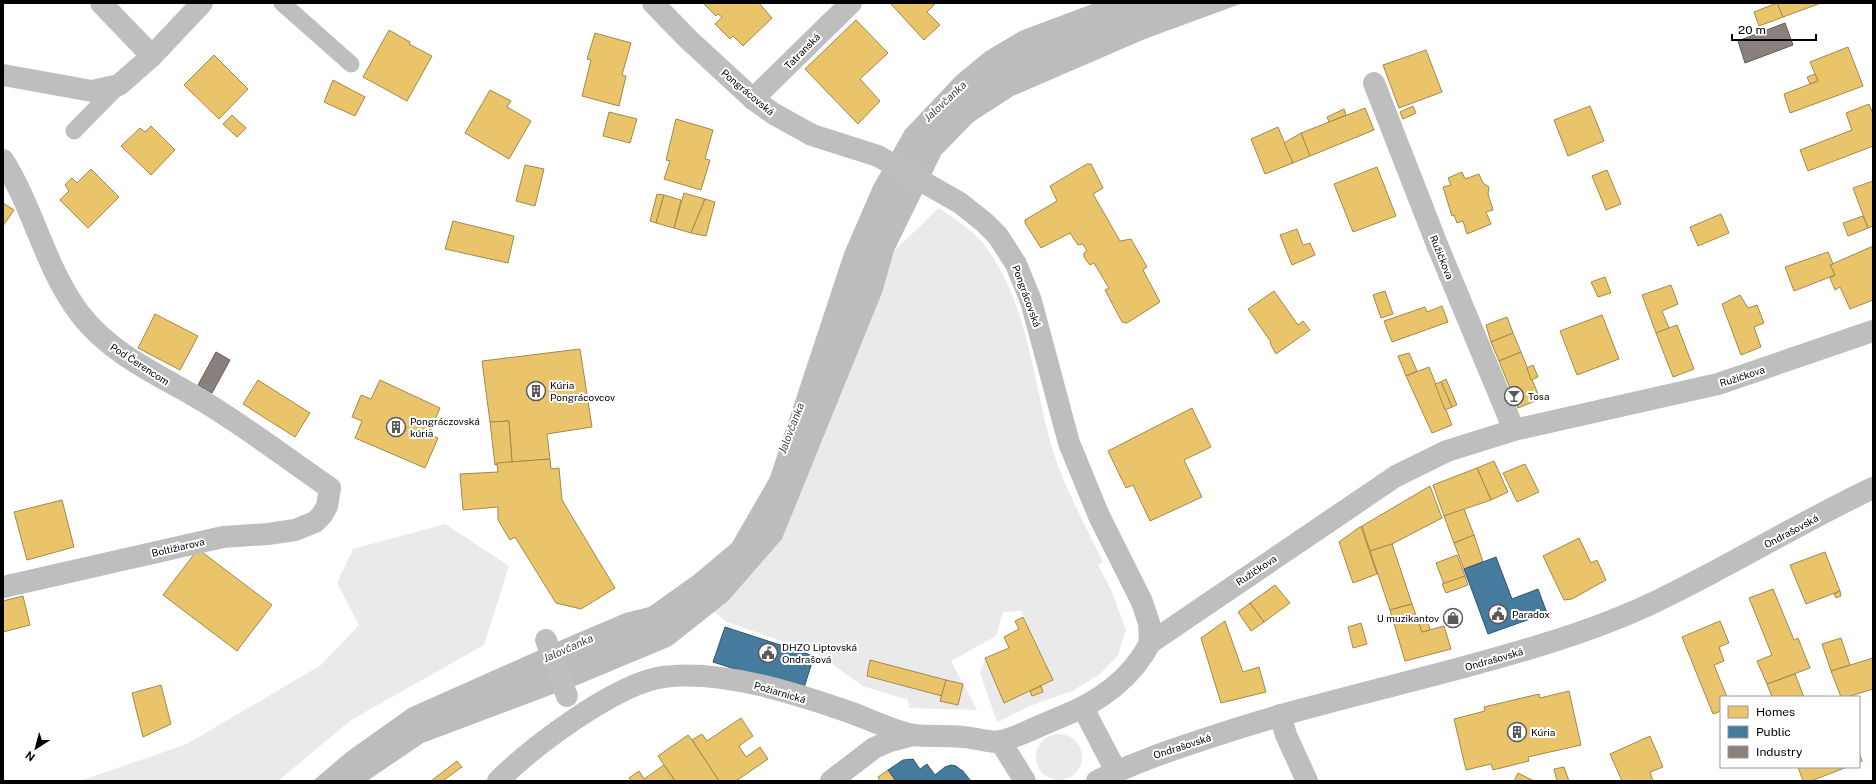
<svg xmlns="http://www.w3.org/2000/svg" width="1876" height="784" viewBox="0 0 1876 784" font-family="'Public Sans',sans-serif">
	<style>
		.green { fill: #eaeaea }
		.water { fill: #bcbcbc }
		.homes { fill: #e9c46a; stroke: #a3894a }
		.public { fill: #457b9d; stroke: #30566e }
		.industry { fill: #8a817c; stroke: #615a57 }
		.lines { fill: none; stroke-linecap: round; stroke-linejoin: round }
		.service { stroke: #bebebe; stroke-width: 17 }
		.pedestrian { stroke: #bebebe; stroke-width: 22 }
		.minor { stroke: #bebebe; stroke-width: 22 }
		.tertiary { stroke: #bebebe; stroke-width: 22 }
		.labels { text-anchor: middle; stroke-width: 4; stroke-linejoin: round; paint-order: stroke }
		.street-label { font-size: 10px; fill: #000; stroke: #fff }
		.poi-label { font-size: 10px; fill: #000; stroke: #fff; text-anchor: start }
		.water-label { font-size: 11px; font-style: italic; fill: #414141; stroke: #fff }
	</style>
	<rect width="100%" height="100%" fill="#fff"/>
	<g class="green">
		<path d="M939,208C953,218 971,229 982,242C1029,301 1032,381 1053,451C1065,489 1086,526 1103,562L1098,565L1112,592L1126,630L1118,655L1100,674L1072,691L1035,704L997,722L980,673L985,658L1004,703L1030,691L1032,696L1042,692L1041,686L1053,680L1021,611L1003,612L996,636L951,661L977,710L909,708L908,700L863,686L816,653L727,622L714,612L728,601L782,539L882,293L894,251Z"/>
		<path d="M445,524L509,566L484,645L351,720L278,781H80L187,744L321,665L359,625L337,583L353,549Z"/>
		<circle cx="1059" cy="757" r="23"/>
	</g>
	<path class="water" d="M1095,3H1243L1145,39L1013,96L973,122L941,155L894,251L882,293L782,539L728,601L671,646L580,684L423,743L367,781H313L347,752L409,708L573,635L625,613L649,607L694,575L732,543L770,477L844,253L873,186L905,130L956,76L985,52L1020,31Z"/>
	<g class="homes">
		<path d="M703,3H759L772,18L743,46L733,36L730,39L715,24L722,17L718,14L716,16Z"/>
		<path d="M890,3H936L927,12L940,25L924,40Z"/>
		<path d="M1777,3H1821L1783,17Z"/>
		<path d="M1777,3L1783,17L1759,26L1754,12Z"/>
		<path d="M856,20L888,53L860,79L880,101L858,124L805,69Z"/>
		<path d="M389,30L410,42L409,44L432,56L407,101L363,77Z"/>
		<path d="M595,33L631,43L622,75L626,76L619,106L582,96L591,60L587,59Z"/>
		<path d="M1848,47L1863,86L1790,113L1784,94L1818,81L1810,62Z"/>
		<path d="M1426,50L1442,92L1399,108L1383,65Z"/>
		<path d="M214,55L248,89L219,119L184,85Z"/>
		<path d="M1815,74L1818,81L1810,84L1807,77Z"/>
		<path d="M333,80L365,97L355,116L324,102Z"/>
		<path d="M490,90L511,101L507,107L531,121L509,159L465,133Z"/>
		<path d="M1869,104L1873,114V146L1808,171L1800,150L1852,130L1846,113Z"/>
		<path d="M1413,106L1416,113L1403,119L1400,112Z"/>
		<path d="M1590,106L1604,141L1568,156L1554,120Z"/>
		<path d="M1365,108L1374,130L1310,156L1301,133Z"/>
		<path d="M1344,109L1346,115L1329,122L1327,117Z"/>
		<path d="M609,112L637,119L630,143L603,136Z"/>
		<path d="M232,115L246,128L237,137L223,124Z"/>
		<path d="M676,119L713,130L705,159L710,160L701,190L664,179L670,161L666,160Z"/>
		<path d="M151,126L175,150L151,175L121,146L140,128L145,132Z"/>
		<path d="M1278,127L1293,163L1265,174L1251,139Z"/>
		<path d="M1301,133L1310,156L1293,163L1284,143Z"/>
		<path d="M1087,164H1091L1103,188L1093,194L1120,241L1131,239L1147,267L1143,270L1160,302L1127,323L1122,322L1105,290L1109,288L1094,263L1090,265L1084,257V253L1087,251L1083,244L1078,245L1070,233L1041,248L1025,223V220L1057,201L1050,186Z"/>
		<path d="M525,165L544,169L535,206L516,201Z"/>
		<path d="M1377,167L1396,216L1353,232L1334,184Z"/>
		<path d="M91,169L119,197L88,228L60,200L69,191L65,185L72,178L77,183Z"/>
		<path d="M1607,170L1621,204L1606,210L1592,176Z"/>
		<path d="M1462,172L1465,179L1479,174L1483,183L1489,187L1488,194L1493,210L1486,212L1491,224L1467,234L1463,221L1457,223L1454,215L1452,216L1443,187L1451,185L1448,178Z"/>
		<path d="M1873,181V226L1868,228L1853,188Z"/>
		<path d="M684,193L705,199L691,233L674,228Z"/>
		<path d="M657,194L664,195L656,223L650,221Z"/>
		<path d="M664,195L681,200L674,228L656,223Z"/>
		<path d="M705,199L715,202L706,236L691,233Z"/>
		<path d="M3,203L14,210L3,226Z"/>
		<path d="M1721,214L1729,233L1698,246L1690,227Z"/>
		<path d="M1863,216L1868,228L1848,236L1843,223Z"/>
		<path d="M453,221L514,236L508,263L445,249Z"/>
		<path d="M1297,229L1303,245L1310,243L1315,255L1292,265L1280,235Z"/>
		<path d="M1873,246V300L1850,309L1840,287L1835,290L1830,278L1835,275L1830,265Z"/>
		<path d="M1828,252L1833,264L1830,265L1835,275L1794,291L1785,267Z"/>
		<path d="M1605,277L1611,293L1598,297L1591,282Z"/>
		<path d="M1671,285L1678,304L1662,311L1669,328L1656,333L1642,295Z"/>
		<path d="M1274,291L1298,325L1303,321L1310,330L1276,354L1270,343L1271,342L1248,309Z"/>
		<path d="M1385,291L1393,314L1381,318L1373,295Z"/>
		<path d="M1740,295L1748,308L1757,305L1764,323L1754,327L1761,347L1741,355L1722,304Z"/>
		<path d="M1442,306L1448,322L1392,342L1384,321L1425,307L1427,312Z"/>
		<path d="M155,314L198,336L180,370L138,348Z"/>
		<path d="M1602,315L1619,359L1577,375L1560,331Z"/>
		<path d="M1507,317L1513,333L1491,342L1486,325Z"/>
		<path d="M1677,325L1694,369L1673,377L1656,333Z"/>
		<path d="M1513,333L1521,352L1499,361L1491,342Z"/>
		<path d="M580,349L592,427L547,434L550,459L512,462L509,421L490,422L482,361Z"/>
		<path d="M1521,352L1540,399L1518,408L1499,361Z"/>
		<path d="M1409,353L1417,371L1406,376L1398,356Z"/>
		<path d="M1533,365L1538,377L1531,380L1527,368Z"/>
		<path d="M1429,367L1452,425L1432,433L1406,376Z"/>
		<path d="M1446,379L1457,405L1452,407L1441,382Z"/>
		<path d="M258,380L310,413L295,437L243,404Z"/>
		<path d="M380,380L440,408L429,434L438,438L425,468L355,438L362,421L352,417L361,395L371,399Z"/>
		<path d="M1441,382L1452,407L1445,410L1435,384Z"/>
		<path d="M1192,408L1211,447L1184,460L1202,497L1150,521L1133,485L1126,488L1108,451Z"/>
		<path d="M509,421L512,462L495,465L490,422Z"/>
		<path d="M550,459L551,469L559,468L562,500L615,588L581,609L556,603L515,537L510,540L498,520V507L463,510L460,474L498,472L497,463Z"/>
		<path d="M1494,461L1508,492L1491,500L1477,468Z"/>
		<path d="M1525,464L1539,492L1517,502L1503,473Z"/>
		<path d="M1477,468L1491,500L1444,516L1433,485Z"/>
		<path d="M1430,486L1442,518L1392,544L1370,551L1362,526Z"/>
		<path d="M62,500L74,547L27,560L14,512Z"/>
		<path d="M1464,509L1474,535L1454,543L1444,516Z"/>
		<path d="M1361,526L1377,574L1353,583L1339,542Z"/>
		<path d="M1474,535L1483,562L1464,569L1454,543Z"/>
		<path d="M1579,538L1591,563L1597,560L1606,580L1572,599L1564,600L1543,556Z"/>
		<path d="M1392,544L1412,604L1390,610L1370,551Z"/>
		<path d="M198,549L272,605L237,651L163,595Z"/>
		<path d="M1825,552L1840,591L1806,604L1790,565Z"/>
		<path d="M1457,555L1465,576L1444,584L1436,563Z"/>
		<path d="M1465,576L1468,585L1446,593L1442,584Z"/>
		<path d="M1275,585L1290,603L1264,622L1250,603Z"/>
		<path d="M1773,589L1794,640L1798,638L1810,668L1767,684L1757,661L1772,655L1749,598Z"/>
		<path d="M1840,591L1841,596L1836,598L1834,594Z"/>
		<path d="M23,596L30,625L3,632V601Z"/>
		<path d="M1250,603L1264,622L1251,631L1238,612Z"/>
		<path d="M1412,604L1422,632L1444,626L1451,649L1405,661L1390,610Z"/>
		<path d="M1023,617L1053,680L1004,703L985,658L1009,648L1004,637L1019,629L1015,621Z"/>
		<path d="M1225,621L1243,672L1259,667L1266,692L1221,703L1201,638Z"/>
		<path d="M1720,621L1729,643L1719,647L1724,661L1714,665L1727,697H1721V711L1713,714L1682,637Z"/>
		<path d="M1428,622L1430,630L1422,632L1419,623Z"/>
		<path d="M1361,623L1367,644L1353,648L1348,627Z"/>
		<path d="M1841,638L1850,665L1831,671L1822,644Z"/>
		<path d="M1873,658V689L1847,697H1841L1831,671Z"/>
		<path d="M870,660L946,680L942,696L867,676Z"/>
		<path d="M1795,674L1804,697H1772L1767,684Z"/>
		<path d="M946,680L963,684L958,705L940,701Z"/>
		<path d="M161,685L171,724L143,737L132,693Z"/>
		<path d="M1041,686L1043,692L1032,696L1030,691Z"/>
		<path d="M1569,691L1581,745L1528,757L1529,761L1493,770L1491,764L1466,770L1454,719L1485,711L1484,707L1539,694L1540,698Z"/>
		<path d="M741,718L753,736L739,746L746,757L760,747L768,759L736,781H719L692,740L702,734L707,741Z"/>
		<path d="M688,735L692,740L719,781H675L658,756Z"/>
		<path d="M1650,736L1663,767L1650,772L1653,781H1622L1610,754Z"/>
		<path d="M1859,752L1862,761L1859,762Z"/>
		<path d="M457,761L462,767L444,780L445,781H431Z"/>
		<path d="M664,765L675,781H632L629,778L639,771L644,779Z"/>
		<path d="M1564,767L1569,781H1557L1554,769Z"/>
		<path d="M1798,767H1847L1811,781H1803Z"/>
		<path d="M888,770L896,781H880L878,777Z"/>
		<path d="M1518,773L1534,781H1514Z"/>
	</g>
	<g class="public">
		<path d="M1496,557L1512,599L1538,589L1547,613L1488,634L1464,569Z"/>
		<path d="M725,627L814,656L803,691L713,662Z"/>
		<path d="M913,759L920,769L927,764L935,775L945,767L951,765L956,766L961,770H962L971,781H896L888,770L903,760Z"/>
	</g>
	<g class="industry">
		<path d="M1785,23L1793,45L1745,63L1738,41Z"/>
		<path d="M216,352L230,360L212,393L198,385Z"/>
	</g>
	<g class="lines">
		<g class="service">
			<path d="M282,3L351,64"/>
			<path d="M74,131L119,85"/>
		</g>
		<path class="pedestrian" d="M546,640L567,696"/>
		<g class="minor">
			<path d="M101,3L152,56"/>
			<path d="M653,3L688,39L753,99L774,114L812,135L878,156L960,203L984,222L998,236L1016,264L1031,301L1069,443L1099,516L1142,602L1149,623L1150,643"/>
			<path d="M3,75L92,91L119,85L152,56L202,3"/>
			<path d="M753,99L851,3"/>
			<path d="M3,160C34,209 45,268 80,314C114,358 165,377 211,406C251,431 291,461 330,488L327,506L322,515L315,522L295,530L268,534L223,537L3,587"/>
			<path d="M1514,430L1718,384L1873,331"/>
			<path d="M1083,708L1116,771"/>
			<path d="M1280,715L1286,735L1307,781"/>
			<path d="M1000,741L1025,781"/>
			<path d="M498,781C532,747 615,684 663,677C721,669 798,694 852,713C868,719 899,733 914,735C930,737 946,735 962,737C974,737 991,744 1002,741C1022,735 1043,724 1063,716C1099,702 1132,678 1150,643L1396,476L1447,451L1514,430L1438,247L1374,83"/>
			<path d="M831,781L874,748L890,741L913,735"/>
		</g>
		<path class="tertiary" d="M1097,781C1135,762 1174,749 1214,736C1321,700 1433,679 1541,645C1584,632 1628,616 1669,595C1738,561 1803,521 1873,488"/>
	</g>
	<defs>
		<g id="building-ring" transform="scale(1)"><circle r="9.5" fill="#fff" stroke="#595959" stroke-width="1.5"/><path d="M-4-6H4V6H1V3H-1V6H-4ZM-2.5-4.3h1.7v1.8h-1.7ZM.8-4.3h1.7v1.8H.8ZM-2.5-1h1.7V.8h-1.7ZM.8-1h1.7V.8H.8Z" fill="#595959"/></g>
		<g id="bar-ring" transform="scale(1)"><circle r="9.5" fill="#fff" stroke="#595959" stroke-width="1.5"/><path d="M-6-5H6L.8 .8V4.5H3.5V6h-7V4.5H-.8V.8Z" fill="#595959"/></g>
		<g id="civic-ring" transform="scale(1)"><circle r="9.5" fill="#fff" stroke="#595959" stroke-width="1.5"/><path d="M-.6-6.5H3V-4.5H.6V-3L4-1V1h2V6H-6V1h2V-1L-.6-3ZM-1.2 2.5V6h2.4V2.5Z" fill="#595959"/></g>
		<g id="shop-ring" transform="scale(1)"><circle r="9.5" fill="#fff" stroke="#595959" stroke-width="1.5"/><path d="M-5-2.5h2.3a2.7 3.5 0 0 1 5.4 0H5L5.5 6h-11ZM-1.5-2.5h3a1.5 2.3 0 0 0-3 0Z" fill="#595959"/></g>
	</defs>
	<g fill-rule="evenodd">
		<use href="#building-ring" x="536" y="391"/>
		<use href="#bar-ring" x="1514" y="396"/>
		<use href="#building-ring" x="396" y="427"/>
		<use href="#civic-ring" x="1498" y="614"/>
		<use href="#shop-ring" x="1453" y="618"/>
		<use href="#civic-ring" x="768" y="653"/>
		<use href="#building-ring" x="1517" y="732"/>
	</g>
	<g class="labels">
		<g class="street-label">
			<text transform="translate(802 51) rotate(-45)" y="4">Tatranská</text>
			<text transform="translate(748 92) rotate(40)" y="4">Pongrácovská</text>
			<text transform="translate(1442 257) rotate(68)" y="4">Ružičkova</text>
			<text transform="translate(1027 296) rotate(70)" y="4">Pongrácovská</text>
			<text transform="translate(140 364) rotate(33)" y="4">Pod Čerencom</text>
			<text transform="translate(1742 376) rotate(-18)" y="4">Ružičkova</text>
			<text transform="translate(1791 531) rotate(-28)" y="4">Ondrašovská</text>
			<text transform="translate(178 547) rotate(-13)" y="4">Boltižiarova</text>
			<text transform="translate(1256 570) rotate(-34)" y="4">Ružičkova</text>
			<text transform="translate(1494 659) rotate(-16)" y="4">Ondrašovská</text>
			<text transform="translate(780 692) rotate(16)" y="4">Požiarnická</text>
			<text transform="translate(1182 746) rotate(-18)" y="4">Ondrašovská</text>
		</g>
		<g class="poi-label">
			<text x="550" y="389">Kúria<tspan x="550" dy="12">Pongrácovcov</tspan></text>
			<text x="1528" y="400">Tosa</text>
			<text x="410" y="425">Pongráczovská<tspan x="410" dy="12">kúria</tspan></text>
			<text x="1512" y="618">Paradox</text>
			<text x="1439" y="622" text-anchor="end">U muzikantov</text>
			<text x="782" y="651">DHZO Liptovská<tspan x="782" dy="12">Ondrašová</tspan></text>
			<text x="1531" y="736">Kúria</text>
		</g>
		<g class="water-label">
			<text transform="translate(945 101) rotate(-43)" y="4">Jalovčanka</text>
			<text transform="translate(791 428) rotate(-69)" y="4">Jalovčanka</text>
			<text transform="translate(568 648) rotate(-24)" y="4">Jalovčanka</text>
		</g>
	</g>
	<rect width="1876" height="784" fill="none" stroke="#000000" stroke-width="8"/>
	<rect x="1720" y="696" width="140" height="72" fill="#ffffff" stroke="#999999"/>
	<rect x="1728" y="706" width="20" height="12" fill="#e9c46a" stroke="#999999"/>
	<text x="1756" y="716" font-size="12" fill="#000000">Homes</text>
	<rect x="1728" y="726" width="20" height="12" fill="#457b9d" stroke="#999999"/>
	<text x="1756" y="736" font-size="12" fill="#000000">Public</text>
	<rect x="1728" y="746" width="20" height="12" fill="#8a817c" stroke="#999999"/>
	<text x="1756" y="756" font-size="12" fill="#000000">Industry</text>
	<g transform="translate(36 748) rotate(216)" stroke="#ffffff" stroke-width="3" paint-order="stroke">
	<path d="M0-3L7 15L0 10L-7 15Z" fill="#000000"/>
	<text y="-6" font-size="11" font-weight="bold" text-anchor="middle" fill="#000000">N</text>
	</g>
	<path d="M1732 34v6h84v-6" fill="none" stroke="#000000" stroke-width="2"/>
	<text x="1738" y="34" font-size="12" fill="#000000" stroke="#ffffff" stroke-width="3" paint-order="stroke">20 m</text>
</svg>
